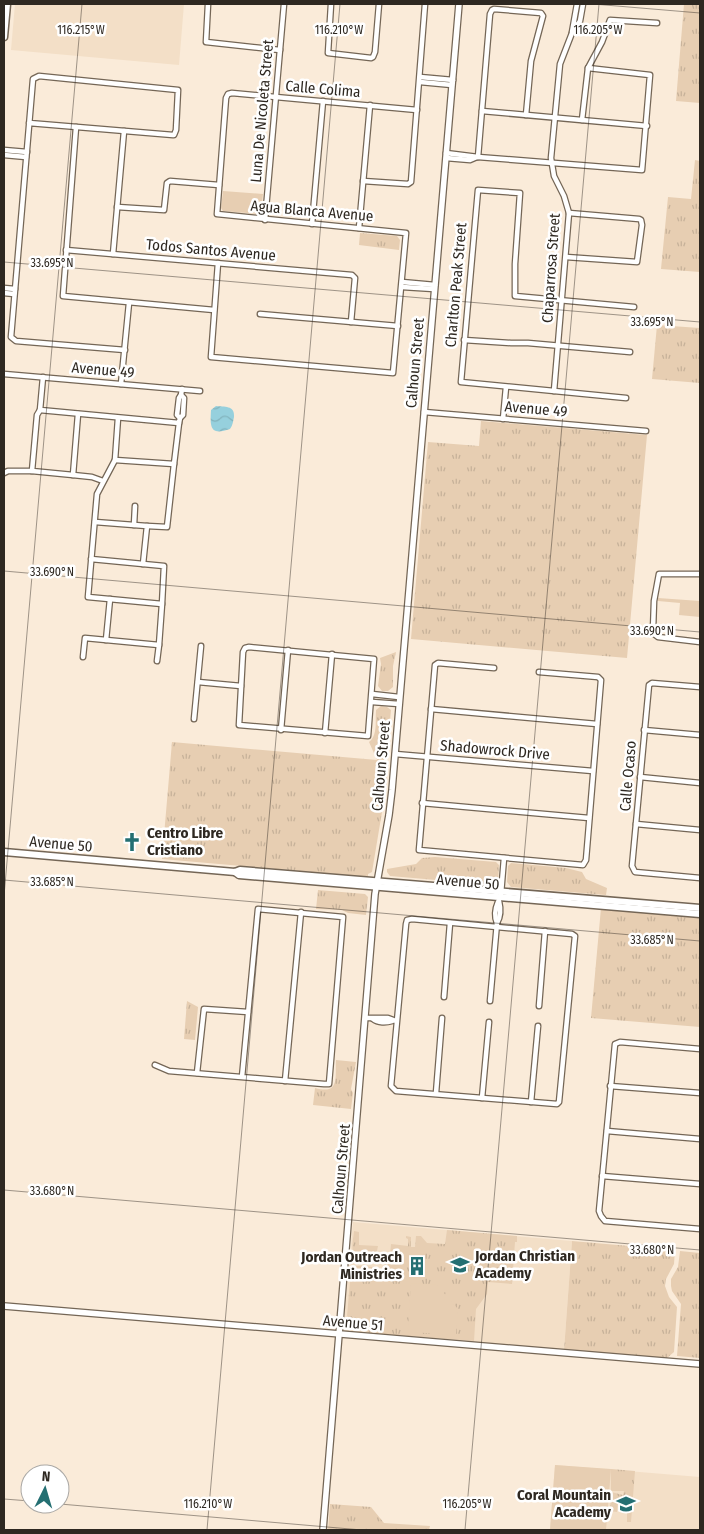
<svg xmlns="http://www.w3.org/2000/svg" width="704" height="1534" viewBox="0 0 704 1534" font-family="'Fira Sans Condensed',sans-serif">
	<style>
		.built { fill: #f3dfc7 }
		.grass { fill: url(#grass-tufts) }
		.park { fill: #e7ceb2 }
		.water { fill: url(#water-waves) }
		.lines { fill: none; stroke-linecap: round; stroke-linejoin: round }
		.minor-casing { stroke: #746656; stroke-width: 7 }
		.tertiary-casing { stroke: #746656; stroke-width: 8 }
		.secondary-casing { stroke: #746656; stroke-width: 9 }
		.minor { stroke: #fff; stroke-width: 4.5 }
		.tertiary { stroke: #fff; stroke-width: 5.5 }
		.secondary { stroke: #fff; stroke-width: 6 }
		.ticks { fill: none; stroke: #2e2821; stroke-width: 1; stroke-opacity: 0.45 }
		.labels { text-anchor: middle; stroke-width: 5; stroke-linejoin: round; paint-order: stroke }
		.street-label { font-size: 15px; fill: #2e2821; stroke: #fff }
		.poi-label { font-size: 15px; font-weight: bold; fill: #2e2821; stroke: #fff; text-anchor: start }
		.ticks-label { font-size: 12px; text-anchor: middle; fill: #2e2821; stroke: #fff; stroke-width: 5; stroke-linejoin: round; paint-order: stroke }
	</style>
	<defs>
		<pattern id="grass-tufts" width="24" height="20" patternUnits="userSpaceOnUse" patternTransform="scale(1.25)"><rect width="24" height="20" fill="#e7ceb2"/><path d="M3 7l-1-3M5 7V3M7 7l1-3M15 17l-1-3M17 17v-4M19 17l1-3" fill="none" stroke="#c6b199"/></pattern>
		<pattern id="water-waves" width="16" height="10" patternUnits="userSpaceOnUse" patternTransform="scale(1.25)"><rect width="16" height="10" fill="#96d0dd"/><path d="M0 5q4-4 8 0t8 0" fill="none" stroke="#82b3bd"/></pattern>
	</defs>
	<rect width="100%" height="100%" fill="#faebd9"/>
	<g class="built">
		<path d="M15,4H184L179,65L11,50Z"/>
		<path d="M353,1222L572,1241L564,1350L343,1331Z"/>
		<path d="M555,1465L700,1477V1530H550Z"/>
	</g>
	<g class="grass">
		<path d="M684,4H700V103L676,101Z"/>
		<path d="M695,160L700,161V272L661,269L668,197L691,199Z"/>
		<path d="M360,233L397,236L400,240L399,250L359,245Z"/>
		<path d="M657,325L700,328V383L652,379Z"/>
		<path d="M481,421L647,435L627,658L411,639L428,442L479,446Z"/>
		<path d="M396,652L393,666V687L388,691H382L378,686L381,664L380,658Z"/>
		<path d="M381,706L387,707L391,710L386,761L387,782L372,872L368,874V877L162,859L172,742L377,760L369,742C378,735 375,721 376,710Z"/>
		<path d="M435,857L496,862L499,865L498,882L493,885L390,876L387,872V869L416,864L422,858Z"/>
		<path d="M511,863L566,868L582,872L586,879L607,888L606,895L511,887L507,882L508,866Z"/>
		<path d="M318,890L365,894L368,897L366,915L348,913L342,910L316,909Z"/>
		<path d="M601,908L700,917V1027L591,1018Z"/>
		<path d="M187,1001L198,1007L195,1040L184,1039Z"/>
		<path d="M336,1060L356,1062L351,1089L353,1093L351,1109L313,1105L315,1088C340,1095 335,1078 336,1060Z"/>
		<path d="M447,1230L517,1236V1242H515L512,1284L488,1282L487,1294L476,1309L474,1341L369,1333L347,1316L351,1270C356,1263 365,1267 373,1267L376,1273H381L384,1271L385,1255H390L391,1244L408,1246V1239L406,1238V1236L411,1237V1247H415L416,1236H421L427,1243L445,1244Z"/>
		<path d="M354,1231L359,1232V1245L378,1246L376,1256C371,1258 368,1257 363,1257C348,1256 353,1243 354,1231Z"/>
		<path d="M572,1241L675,1250L674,1264L666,1279L665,1286L669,1297L677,1307L674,1352L667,1358L564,1350Z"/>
		<path d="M680,1251L700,1253V1358L677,1356L681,1304L672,1291L671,1286V1279L678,1267Z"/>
		<path d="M611,1469L635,1471L631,1522H627V1513L622,1512L623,1500H618L617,1512L610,1511L611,1492L623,1495L624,1491H611Z"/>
		<path d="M330,1504L371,1507L384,1523L430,1526L429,1530H328Z"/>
	</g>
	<g class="park">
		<path d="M223,191L263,194L261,211L258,214L223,211L221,208Z"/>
		<path d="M658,598L700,601V617L679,615L680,603L658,601Z"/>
		<path d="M411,1283L437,1285L458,1309L456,1335L410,1332L408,1329Z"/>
		<path d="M555,1465L611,1469L606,1530H550Z"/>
	</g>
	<path class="water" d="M216,406C224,407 235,405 234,417C233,421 233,425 230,429C210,436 210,427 211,410Z"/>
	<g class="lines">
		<g class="minor-casing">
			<g id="minor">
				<path d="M208,4L206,42L280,50"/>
				<path d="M331,4L328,53L371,58L373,57L375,52L379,4"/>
				<path d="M572,32L577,4"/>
				<path d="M420,77L453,80"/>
				<path d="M420,82L452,85"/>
				<path d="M482,111L647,126"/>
				<path d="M582,120L588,68L602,42L610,20L657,23"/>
				<path d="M29,123L173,135H174L176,130L178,90L39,76L33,79L11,337L16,341L125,350"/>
				<path d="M76,127L63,296L214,310"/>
				<path d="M4,150L27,152"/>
				<path d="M446,153L478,157L642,170L650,75L588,68"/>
				<path d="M4,155L26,157"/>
				<path d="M478,157L490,14L492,10L494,9L541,13L543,16L531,61L526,115"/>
				<path d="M446,158L470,160L477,157"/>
				<path d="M363,181L408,184L411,182L425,4"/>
				<path d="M117,207L164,210L167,183L170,181L219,185"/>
				<path d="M265,220L284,4"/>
				<path d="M312,224L323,101"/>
				<path d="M359,228L370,105"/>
				<path d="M66,250L352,275L355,278L351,322"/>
				<path d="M113,254L124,131"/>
				<path d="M566,257L637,262L642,225L641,220L639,219L569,213"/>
				<path d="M218,263L211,357L393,373L406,233L217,214L226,98L228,94L232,93L417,110"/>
				<path d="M402,282L435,285"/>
				<path d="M402,287L434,289"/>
				<path d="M4,288L15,289"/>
				<path d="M4,293L14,294"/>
				<path d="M260,314L398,326"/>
				<path d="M464,340L511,343H528L630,352"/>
				<path d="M4,374L200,391"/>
				<path d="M43,377L40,410L179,423L180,418L183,415L184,398L181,395"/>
				<path d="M121,384L129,303"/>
				<path d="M554,391L569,213L564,196L554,176L551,158L560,64L572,33L580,21L583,4"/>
				<path d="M626,398L461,382L478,190L520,193L515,264V296L634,307"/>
				<path d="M40,410L37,415L32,471L73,475L78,414"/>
				<path d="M424,412L646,431"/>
				<path d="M118,418L115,460L174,464L179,423"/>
				<path d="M180,418L177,415L179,398L181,395L182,389"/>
				<path d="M503,419L506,387"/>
				<path d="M4,473L8,471H32"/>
				<path d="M73,475L92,477L103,481"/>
				<path d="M95,522L147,526L143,564"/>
				<path d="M134,525L135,506"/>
				<path d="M147,526L167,527L174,464"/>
				<path d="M91,559L164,566L162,604L88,597L97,494L115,460"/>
				<path d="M700,574H659L654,601L653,630L654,634L658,637L700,642"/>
				<path d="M106,640L110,599"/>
				<path d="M249,647L374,659L368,736L239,725L243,652L245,648Z"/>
				<path d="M83,657L85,638L159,645L162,604"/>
				<path d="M157,661L159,645"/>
				<path d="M494,668L438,663L435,665L419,850L583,865L586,860L601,680L598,677L539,672"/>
				<path d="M198,682L241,686"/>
				<path d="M700,687L652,683L649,685L632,866L635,872L700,878"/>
				<path d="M372,694L399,697"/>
				<path d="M372,702L399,704"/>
				<path d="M431,709L597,724"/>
				<path d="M194,719L201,646"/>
				<path d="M281,730L288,650"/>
				<path d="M644,730L700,735"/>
				<path d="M325,733L332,654"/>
				<path d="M395,754L593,771"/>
				<path d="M640,777L700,783"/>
				<path d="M422,803L589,818"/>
				<path d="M636,824L700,830"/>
				<path d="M501,894L504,858"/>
				<path d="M412,919L572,934L575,936L559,1102L557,1104L396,1091L391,1086L406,924L407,920Z"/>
				<path d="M497,923C494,916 495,909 498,902"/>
				<path d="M444,997L450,923"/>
				<path d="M490,1001L497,923C501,916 501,909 499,901"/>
				<path d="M539,1006L545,931"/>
				<path d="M366,1018H388L396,1021"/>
				<path d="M373,1019C378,1023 386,1023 392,1021"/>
				<path d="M700,1049L620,1042L615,1044L599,1211L601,1216L605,1221L700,1229"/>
				<path d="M155,1065L169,1071L324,1084H329L343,917L258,909L242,1077"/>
				<path d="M197,1073L204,1009L248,1012"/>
				<path d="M285,1081L301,912"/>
				<path d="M610,1086L700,1093"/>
				<path d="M436,1093L442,1018"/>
				<path d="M482,1098L489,1022"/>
				<path d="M531,1102L538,1026"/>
				<path d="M607,1131L700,1139"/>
				<path d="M602,1176L700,1184"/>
			</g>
		</g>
		<g class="tertiary-casing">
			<g id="tertiary">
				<path d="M4,1306L700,1364"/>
				<path d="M323,1530L375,894L389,815L392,790L459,4"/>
			</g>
		</g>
		<g class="secondary-casing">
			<g id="secondary">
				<path d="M4,37L7,4"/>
				<path d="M4,852L235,872L240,870L700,908"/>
				<path d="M235,872L239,875L700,914"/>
			</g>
		</g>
		<use href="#minor" class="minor"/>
		<use href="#tertiary" class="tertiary"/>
		<use href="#secondary" class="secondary"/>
	</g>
	<path class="ticks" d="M593,4L700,13M4,262L700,322M4,571L700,632M4,880L700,941M4,896L82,4M4,1190L700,1250M4,1499L30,1501M60,1504L362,1530M207,1530L340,4M465,1530L599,4"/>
	<defs>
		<g id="church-bare" transform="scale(1.5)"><path d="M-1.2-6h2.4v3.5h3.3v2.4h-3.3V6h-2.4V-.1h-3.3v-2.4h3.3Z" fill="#246f72" stroke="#fff" stroke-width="2.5" paint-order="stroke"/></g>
		<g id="school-bare" transform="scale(1.5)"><path d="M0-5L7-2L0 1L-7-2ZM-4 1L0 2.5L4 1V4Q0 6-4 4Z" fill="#246f72" stroke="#fff" stroke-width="2.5" paint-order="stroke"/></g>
		<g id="building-bare" transform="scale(1.5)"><path d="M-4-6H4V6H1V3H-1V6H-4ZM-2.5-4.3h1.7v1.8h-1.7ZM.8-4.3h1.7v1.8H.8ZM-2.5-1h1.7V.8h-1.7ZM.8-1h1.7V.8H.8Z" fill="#246f72" stroke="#fff" stroke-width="2.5" paint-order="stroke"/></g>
	</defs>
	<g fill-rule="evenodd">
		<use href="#church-bare" x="132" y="842"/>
		<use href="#school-bare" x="460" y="1265"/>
		<use href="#building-bare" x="417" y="1266"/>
		<use href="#school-bare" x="626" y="1504"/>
	</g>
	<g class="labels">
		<g class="street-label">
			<text transform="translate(323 89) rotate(5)" y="5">Calle Colima</text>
			<text transform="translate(262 111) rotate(-85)" y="5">Luna De Nicoleta Street</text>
			<text transform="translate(312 211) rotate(5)" y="5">Agua Blanca Avenue</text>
			<text transform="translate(211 250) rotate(5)" y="5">Todos Santos Avenue</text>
			<text transform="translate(551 268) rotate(-86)" y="5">Chaparrosa Street</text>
			<text transform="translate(456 285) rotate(-85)" y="5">Charlton Peak Street</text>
			<text transform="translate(415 363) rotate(-85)" y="5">Calhoun Street</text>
			<text transform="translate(103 370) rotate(5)" y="5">Avenue 49</text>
			<text transform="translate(536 409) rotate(5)" y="5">Avenue 49</text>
			<text transform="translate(495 750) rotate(5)" y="5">Shadowrock Drive</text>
			<text transform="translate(381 766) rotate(-85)" y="5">Calhoun Street</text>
			<text transform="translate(628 776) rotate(-85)" y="5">Calle Ocaso</text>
			<text transform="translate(61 844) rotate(5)" y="5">Avenue 50</text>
			<text transform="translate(468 882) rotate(5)" y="5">Avenue 50</text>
			<text transform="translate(341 1169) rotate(-85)" y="5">Calhoun Street</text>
			<text transform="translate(353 1323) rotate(5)" y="5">Avenue 51</text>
		</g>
		<g class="poi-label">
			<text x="147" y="838">Centro Libre<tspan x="147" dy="17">Cristiano</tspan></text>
			<text x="475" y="1261">Jordan Christian<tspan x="475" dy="17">Academy</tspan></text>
			<text x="402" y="1262" text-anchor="end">Jordan Outreach<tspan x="402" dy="17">Ministries</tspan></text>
			<text x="611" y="1500" text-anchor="end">Coral Mountain<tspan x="611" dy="17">Academy</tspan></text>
		</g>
	</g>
	<g class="ticks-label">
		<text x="81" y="34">116.215°W</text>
		<text x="339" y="34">116.210°W</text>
		<text x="598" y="34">116.205°W</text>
		<text x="52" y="267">33.695°N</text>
		<text x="652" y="326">33.695°N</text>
		<text x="52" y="576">33.690°N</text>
		<text x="652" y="635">33.690°N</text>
		<text x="52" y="886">33.685°N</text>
		<text x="652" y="944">33.685°N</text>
		<text x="52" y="1195">33.680°N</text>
		<text x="652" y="1254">33.680°N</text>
		<text x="208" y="1508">116.210°W</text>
		<text x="467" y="1508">116.205°W</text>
	</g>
	<rect width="704" height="1534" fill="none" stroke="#2e2821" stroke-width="10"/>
	<g transform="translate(45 1489) rotate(5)"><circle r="24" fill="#ffffff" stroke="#aba9a6"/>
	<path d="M0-4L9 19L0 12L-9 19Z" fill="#246f72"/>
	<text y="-8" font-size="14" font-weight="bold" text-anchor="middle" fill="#2e2821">N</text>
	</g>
</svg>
